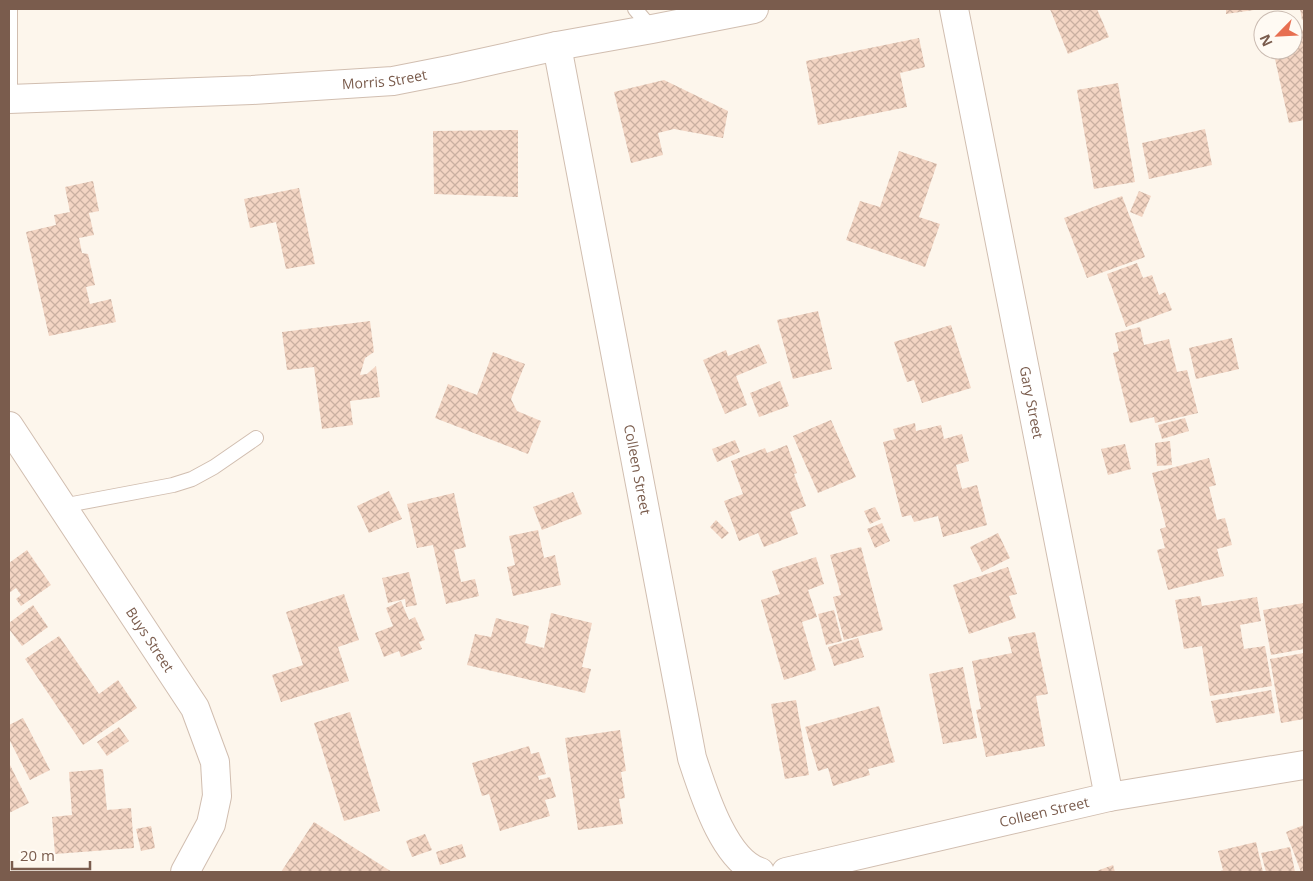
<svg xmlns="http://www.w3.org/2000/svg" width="1313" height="881" viewBox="0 0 1313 881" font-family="'Open Sans',sans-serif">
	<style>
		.building { fill: url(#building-cross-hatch) }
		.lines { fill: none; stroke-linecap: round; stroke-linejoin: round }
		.service-casing { stroke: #d1beb0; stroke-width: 16 }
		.minor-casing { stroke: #d1beb0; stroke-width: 30 }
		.service { stroke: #fff; stroke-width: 14 }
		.minor { stroke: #fff; stroke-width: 28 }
		.labels { text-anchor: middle; stroke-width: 4; stroke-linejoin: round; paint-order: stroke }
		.street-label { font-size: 14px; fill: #7a5c4d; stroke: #fffaf3 }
	</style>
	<defs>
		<pattern id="building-cross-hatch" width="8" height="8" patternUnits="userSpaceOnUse" patternTransform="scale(1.25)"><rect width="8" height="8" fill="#f3d5c3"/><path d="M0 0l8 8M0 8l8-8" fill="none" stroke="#cab0a1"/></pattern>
	</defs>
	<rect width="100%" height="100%" fill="#fdf6ec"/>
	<g class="building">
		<path d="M1050,9H1097L1109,37L1068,54Z"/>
		<path d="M1226,9H1254V10L1226,14Z"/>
		<path d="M1300,9H1304V19L1302,20Z"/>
		<path d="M1304,30V120L1289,123L1273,50H1293V32Z"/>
		<path d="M919,38L925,67L900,73L907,107L818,125L806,61Z"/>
		<path d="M664,80L728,111L723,138L674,129L658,133L663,155L631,163L614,92Z"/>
		<path d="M1118,83L1135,182L1094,189L1077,90Z"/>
		<path d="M1205,129L1212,165L1149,179L1142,143Z"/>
		<path d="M518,130V197L434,194L433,131Z"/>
		<path d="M899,151L937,164L919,217L940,224L925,267L846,240L860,201L880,207Z"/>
		<path d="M93,181L99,211L89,213L94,235L79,238L82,253L88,254L95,285L86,287L90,304L111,299L116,322L49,336L26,232L56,225L54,215L70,212L65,187Z"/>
		<path d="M299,188L315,264L286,269L276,222L250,228L244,199Z"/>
		<path d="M1139,191L1151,196L1142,217L1130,212Z"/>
		<path d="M1122,196L1145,257L1087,278L1064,218Z"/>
		<path d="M1137,263L1143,278L1152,275L1159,295L1165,292L1172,310L1126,327L1107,274Z"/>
		<path d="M818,311L832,369L793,379L777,320Z"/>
		<path d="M370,321L374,352L365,358L360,375L367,374L376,366L380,397L350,401L353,425L322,429L314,367L287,370L282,332Z"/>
		<path d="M951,325L971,388L922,403L914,380L907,382L894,342Z"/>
		<path d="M1140,327L1144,345L1169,339L1177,372L1187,370L1198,413L1155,423L1154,417L1130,423L1113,353L1119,351L1115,333Z"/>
		<path d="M1232,338L1239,369L1196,379L1189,348Z"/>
		<path d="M759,344L767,363L736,376L747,405L725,414L703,360L726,350L728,356Z"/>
		<path d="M493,352L525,364L511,399L517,411L541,421L528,454L435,418L448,384L477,395Z"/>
		<path d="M780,381L789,406L759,417L750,393Z"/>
		<path d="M1185,418L1189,431L1162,439L1158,425Z"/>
		<path d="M831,420L856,477L818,493L793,436Z"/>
		<path d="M915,423L916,431L941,425L944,439L962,434L969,461L956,465L962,489L977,485L987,525L943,537L938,516L914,522L911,515L902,517L883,442L896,439L893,429Z"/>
		<path d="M735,440L740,452L717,462L712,449Z"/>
		<path d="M1170,441L1172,465L1157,466L1155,443Z"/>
		<path d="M1125,444L1131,469L1108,475L1101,449Z"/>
		<path d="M787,445L797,473L794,474L806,506L790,512L798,534L764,547L758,533L739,541L724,501L743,494L731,461L765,448L767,453Z"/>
		<path d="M1209,458L1216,485L1209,487L1217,520L1225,518L1232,545L1217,549L1224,576L1168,590L1157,550L1165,548L1160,529L1166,527L1152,473Z"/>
		<path d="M389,491L402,519L369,533L357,506Z"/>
		<path d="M573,492L582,514L542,530L533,507Z"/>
		<path d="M454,493L466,547L454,550L461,582L475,579L479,596L446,604L433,545L417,548L407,504Z"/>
		<path d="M875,507L881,519L870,524L864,511Z"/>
		<path d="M716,520L729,533L722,539L710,527Z"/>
		<path d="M882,523L890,541L875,548L867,529Z"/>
		<path d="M538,530L544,558L555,555L561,585L513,596L507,567L515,565L509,536Z"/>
		<path d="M998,533L1010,558L982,572L970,547Z"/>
		<path d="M861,547L883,630L844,640L833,597L841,595L830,555Z"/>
		<path d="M27,550L51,585L21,606L16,599L21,595L16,588L9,593V563Z"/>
		<path d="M816,557L824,584L808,590L817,617L802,622L816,670L784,680L761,600L780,594L772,571Z"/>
		<path d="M1008,567L1017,594L1009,596L1016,618L969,634L953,585Z"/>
		<path d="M409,572L417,605L406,607L405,599L388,603L382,578Z"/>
		<path d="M344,594L359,640L338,647L349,681L281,702L272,675L303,665L286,612Z"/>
		<path d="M1200,596L1202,606L1257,597L1261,621L1240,625L1244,649L1265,646L1272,686L1210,696L1202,646L1184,649L1175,600Z"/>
		<path d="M401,601L409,620L415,617L425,640L419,642L422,649L401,657L399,651L384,657L375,633L393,626L386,608Z"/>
		<path d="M1304,603V649L1271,655L1263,610Z"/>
		<path d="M33,605L48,627L22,646L9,629V623Z"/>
		<path d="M834,610L842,641L826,645L818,614Z"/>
		<path d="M551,613L592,623L582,667L591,669L585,693L467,665L475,634L491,637L496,618L529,626L525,643L544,648Z"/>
		<path d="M1035,632L1048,694L1036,696L1045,746L986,757L976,710L981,709L972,661L1012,653L1008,637Z"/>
		<path d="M59,636L99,694L118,680L137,708L83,745L25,659Z"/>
		<path d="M858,638L864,657L834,666L828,647Z"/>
		<path d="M1304,653V719L1281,723L1270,659Z"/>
		<path d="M963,667L977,738L943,744L929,674Z"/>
		<path d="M1271,690L1275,713L1216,723L1211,701Z"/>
		<path d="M796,700L809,775L785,779L771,704Z"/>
		<path d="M879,706L895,762L868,769L870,775L833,786L828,768L818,771L805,727Z"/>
		<path d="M350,712L380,811L344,821L314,723Z"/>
		<path d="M23,718L50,770L30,780L9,739V725Z"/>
		<path d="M119,727L129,741L107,756L97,742Z"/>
		<path d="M620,730L626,771L621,772L625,798L619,799L623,824L578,830L565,738Z"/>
		<path d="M529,746L531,754L539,752L546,774L538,776L539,780L550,777L556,797L545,800L550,816L500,831L489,794L482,796L472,763Z"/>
		<path d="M9,763L29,803L9,813Z"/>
		<path d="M103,769L107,810L131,808L134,848L55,854L52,817L72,815L69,772Z"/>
		<path d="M314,822L392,872H281Z"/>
		<path d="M1304,825V872H1301L1286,832Z"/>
		<path d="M151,826L155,848L141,851L136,829Z"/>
		<path d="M425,834L432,850L412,857L406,841Z"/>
		<path d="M1256,842L1263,872H1218L1223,870L1218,851Z"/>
		<path d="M462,844L466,857L440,865L436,852Z"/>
		<path d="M1290,847L1295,872H1266L1261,853Z"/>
		<path d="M1113,865L1115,872H1094Z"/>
	</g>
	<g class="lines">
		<g class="service-casing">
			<g id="service">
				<path d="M635,9L652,29"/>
				<path d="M10,99V9"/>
				<path d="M62,506L173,485L192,479L214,467L256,438"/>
			</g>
		</g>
		<g class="minor-casing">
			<g id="minor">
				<path id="s1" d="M954,9L1109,797"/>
				<path id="s2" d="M557,46L692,758C703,791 724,861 760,872"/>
				<path id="s3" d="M9,99L252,90L393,81L454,69L557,46L652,29L754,9"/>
				<path id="s4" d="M9,426L195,708L215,762L217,796L211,824L185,872"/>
				<path id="s5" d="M786,872L1109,797L1304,765"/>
			</g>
		</g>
		<use href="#service" class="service"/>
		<use href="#minor" class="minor"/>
	</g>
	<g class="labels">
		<g class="street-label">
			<text dy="5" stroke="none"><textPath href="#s3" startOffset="376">Morris Street</textPath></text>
			<text dy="5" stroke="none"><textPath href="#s1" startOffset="401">Gary Street</textPath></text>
			<text dy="5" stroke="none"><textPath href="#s2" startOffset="431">Colleen Street</textPath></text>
			<text dy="5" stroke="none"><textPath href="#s4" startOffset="256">Buys Street</textPath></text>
			<text dy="5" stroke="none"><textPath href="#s5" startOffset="265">Colleen Street</textPath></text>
		</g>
	</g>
	<rect width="1313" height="881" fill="none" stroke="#7a5c4d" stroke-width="20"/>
	<g transform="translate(1278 35) rotate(246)"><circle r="24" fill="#fffaf3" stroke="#cabbb1"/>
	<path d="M0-4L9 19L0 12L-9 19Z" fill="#e76f51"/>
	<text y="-8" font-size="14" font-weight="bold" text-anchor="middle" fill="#7a5c4d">N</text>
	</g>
	<path d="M12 861v8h78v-8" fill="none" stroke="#7a5c4d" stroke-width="2.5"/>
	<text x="20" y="861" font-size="15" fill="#7a5c4d" stroke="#fffaf3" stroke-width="4" paint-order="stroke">20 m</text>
</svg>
